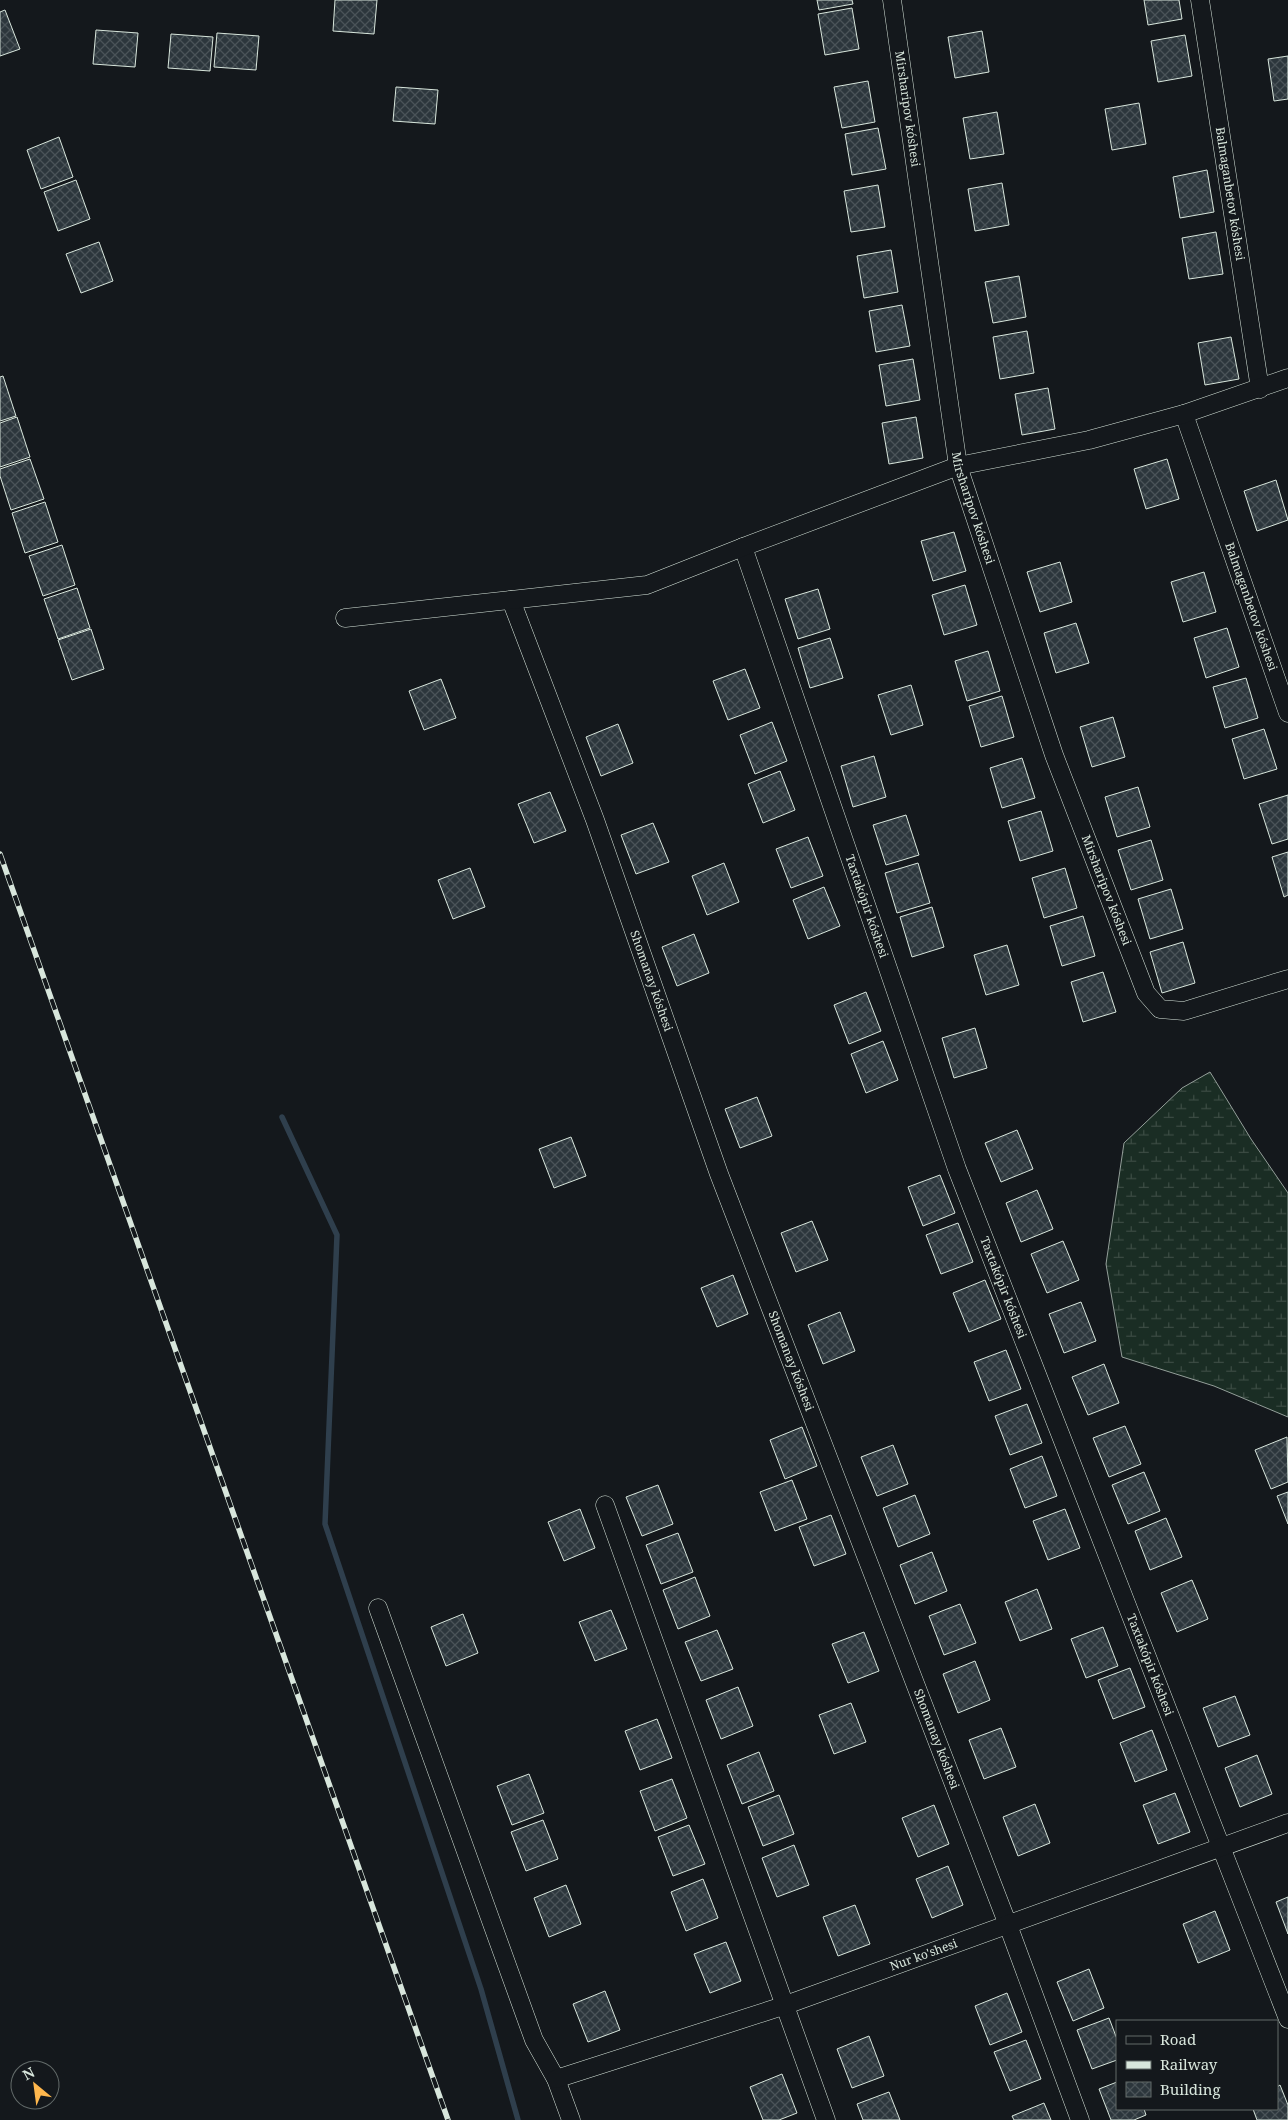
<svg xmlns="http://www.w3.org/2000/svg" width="1288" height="2120" viewBox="0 0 1288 2120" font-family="'Noto Serif',serif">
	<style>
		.wetland { fill: url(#wetland-marsh); stroke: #939e99 }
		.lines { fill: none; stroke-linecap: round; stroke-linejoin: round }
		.stream { stroke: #2f3f4d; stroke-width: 5.5 }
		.building { fill: url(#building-cross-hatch); stroke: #d8e6dc }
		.street-casing { stroke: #d8e6dc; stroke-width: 19 }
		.street { stroke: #14181c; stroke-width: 18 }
		.rail-casing { stroke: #d8e6dc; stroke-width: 5.5 }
		.rail { stroke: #14181c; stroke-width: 4; stroke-dasharray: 11; stroke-linecap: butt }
		.labels { text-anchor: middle; stroke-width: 4; stroke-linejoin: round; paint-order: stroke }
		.street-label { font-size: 12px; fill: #d8e6dc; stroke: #14181c }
	</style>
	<defs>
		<pattern id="wetland-marsh" width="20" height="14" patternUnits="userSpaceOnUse" patternTransform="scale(1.25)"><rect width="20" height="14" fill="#1a2d24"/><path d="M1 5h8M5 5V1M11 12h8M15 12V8" fill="none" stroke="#3b4b43"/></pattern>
		<pattern id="building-cross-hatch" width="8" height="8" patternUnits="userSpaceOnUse" patternTransform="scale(1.25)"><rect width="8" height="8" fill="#2c363c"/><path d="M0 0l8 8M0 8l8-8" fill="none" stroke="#4a5358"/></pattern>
	</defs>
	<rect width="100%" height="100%" fill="#14181c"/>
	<path class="wetland" d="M1210,1072L1251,1139L1288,1193V1417L1214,1386L1122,1357L1106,1264L1124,1143L1182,1088Z"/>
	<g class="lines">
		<path class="stream" d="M282,1117L337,1235L325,1524L481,1989L518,2120"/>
	</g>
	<g class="building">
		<path d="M335,0H377L374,34L333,31Z"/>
		<path d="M817,0H852L853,4L819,10Z"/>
		<path d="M1144,0H1179L1182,19L1148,25Z"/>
		<path d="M852,8L859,49L825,55L818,14Z"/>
		<path d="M5,10L20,49L0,56V12Z"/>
		<path d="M96,30L138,33L135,67L93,64Z"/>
		<path d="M982,31L989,72L955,78L948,37Z"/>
		<path d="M217,33L259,36L256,70L214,67Z"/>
		<path d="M171,34L213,37L210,71L168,68Z"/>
		<path d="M1185,35L1192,76L1158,82L1151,41Z"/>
		<path d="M1288,56V99L1274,101L1268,59Z"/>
		<path d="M868,81L875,122L842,128L834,87Z"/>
		<path d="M396,87L438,90L435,124L393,121Z"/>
		<path d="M1139,103L1146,144L1112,150L1105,109Z"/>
		<path d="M997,112L1004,154L970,159L963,118Z"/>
		<path d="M878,128L886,169L852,175L845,134Z"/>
		<path d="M59,137L73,177L41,189L27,150Z"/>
		<path d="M1207,170L1214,212L1180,218L1173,177Z"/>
		<path d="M76,180L90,219L58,231L44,192Z"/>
		<path d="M1002,183L1009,225L975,231L968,189Z"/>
		<path d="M878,185L885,227L851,232L844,191Z"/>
		<path d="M1216,232L1223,274L1189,279L1182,238Z"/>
		<path d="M99,242L113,281L81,293L66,254Z"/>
		<path d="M891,250L898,292L864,298L857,256Z"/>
		<path d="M1019,276L1026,317L993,323L985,282Z"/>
		<path d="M902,305L910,346L876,352L869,311Z"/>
		<path d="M1027,331L1034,373L1000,379L993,337Z"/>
		<path d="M1231,337L1239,379L1205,385L1198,343Z"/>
		<path d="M913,359L920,400L886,406L879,365Z"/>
		<path d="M3,376L16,416L0,421V377Z"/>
		<path d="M1048,388L1055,429L1022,435L1015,394Z"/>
		<path d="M17,417L30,457L0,467V423Z"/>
		<path d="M916,417L923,458L889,464L882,423Z"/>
		<path d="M30,459L44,499L11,510L0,476V469Z"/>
		<path d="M1167,459L1179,499L1146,509L1134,469Z"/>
		<path d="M1276,480L1288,520L1257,531L1244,491Z"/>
		<path d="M45,502L58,542L25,553L12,513Z"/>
		<path d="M954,532L966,571L933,581L921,541Z"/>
		<path d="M62,545L75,585L43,596L29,556Z"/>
		<path d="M1060,562L1072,602L1040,612L1027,572Z"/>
		<path d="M1204,572L1216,612L1183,622L1171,582Z"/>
		<path d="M965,585L977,625L944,635L932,595Z"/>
		<path d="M77,588L90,628L58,639L44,599Z"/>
		<path d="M818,589L830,629L798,639L785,599Z"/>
		<path d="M1076,623L1089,663L1056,673L1044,633Z"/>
		<path d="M1227,628L1239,667L1206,678L1194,638Z"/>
		<path d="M91,629L104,669L72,680L58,640Z"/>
		<path d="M830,638L843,678L810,688L798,648Z"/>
		<path d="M988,651L1000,691L967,701L955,661Z"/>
		<path d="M745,669L760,708L728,720L713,681Z"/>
		<path d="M1246,678L1258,718L1225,728L1213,687Z"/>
		<path d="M441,679L456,718L424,730L409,691Z"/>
		<path d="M911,685L923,725L891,735L878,695Z"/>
		<path d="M1002,696L1014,737L981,747L969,706Z"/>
		<path d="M1113,717L1125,757L1092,767L1080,727Z"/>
		<path d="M772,722L787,761L755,774L740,735Z"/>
		<path d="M618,724L633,763L601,776L586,737Z"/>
		<path d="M1264,729L1277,769L1244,779L1232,739Z"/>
		<path d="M874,756L886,797L853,807L841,766Z"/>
		<path d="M1022,758L1035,798L1002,808L990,768Z"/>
		<path d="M780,771L795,810L763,823L748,784Z"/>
		<path d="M1138,787L1150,827L1117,837L1105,797Z"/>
		<path d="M550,792L566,831L534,843L518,804Z"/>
		<path d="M1288,795V839L1272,844L1259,804Z"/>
		<path d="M1041,811L1053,851L1020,861L1008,821Z"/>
		<path d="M906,815L919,855L886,865L873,825Z"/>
		<path d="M653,823L669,862L636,874L621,835Z"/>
		<path d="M808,837L823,876L791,888L776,849Z"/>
		<path d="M1151,840L1163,880L1131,890L1118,850Z"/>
		<path d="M1288,852V895L1284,897L1272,857Z"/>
		<path d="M724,863L739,902L707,915L692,876Z"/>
		<path d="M918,863L930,903L897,913L885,873Z"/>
		<path d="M470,868L485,907L453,919L438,880Z"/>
		<path d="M1065,868L1077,908L1044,918L1032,878Z"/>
		<path d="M824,887L840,926L808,939L793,900Z"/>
		<path d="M1171,889L1183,929L1150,939L1138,899Z"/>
		<path d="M932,907L944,947L912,957L900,917Z"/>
		<path d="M1083,916L1095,956L1062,966L1050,926Z"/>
		<path d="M694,934L709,973L677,986L662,947Z"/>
		<path d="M1183,942L1195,983L1162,993L1150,952Z"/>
		<path d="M1007,945L1019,985L986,995L974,955Z"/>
		<path d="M1103,972L1116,1012L1083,1022L1071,982Z"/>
		<path d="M866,992L881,1031L849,1044L834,1005Z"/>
		<path d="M975,1028L987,1068L954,1078L942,1038Z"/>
		<path d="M883,1041L898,1080L866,1093L851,1054Z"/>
		<path d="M757,1097L772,1136L740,1148L725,1109Z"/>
		<path d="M1017,1130L1033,1169L1001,1182L985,1143Z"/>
		<path d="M571,1137L586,1176L554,1188L539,1149Z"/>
		<path d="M940,1175L955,1213L923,1226L908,1187Z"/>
		<path d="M1037,1190L1053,1229L1021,1242L1006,1203Z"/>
		<path d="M812,1221L828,1260L796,1272L781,1233Z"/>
		<path d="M958,1223L973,1262L941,1274L926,1235Z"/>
		<path d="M1063,1241L1079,1280L1047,1293L1031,1254Z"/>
		<path d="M733,1275L748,1314L717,1327L701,1288Z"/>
		<path d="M985,1280L1001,1319L969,1332L953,1293Z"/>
		<path d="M1081,1302L1096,1341L1064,1353L1049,1314Z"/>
		<path d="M840,1312L855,1351L823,1364L808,1325Z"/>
		<path d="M1006,1350L1021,1389L989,1401L974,1362Z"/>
		<path d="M1104,1364L1119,1403L1088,1415L1072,1377Z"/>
		<path d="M1027,1404L1042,1443L1010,1455L995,1416Z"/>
		<path d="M1125,1426L1141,1464L1109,1477L1093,1438Z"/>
		<path d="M802,1427L817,1466L785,1479L770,1440Z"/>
		<path d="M1287,1437L1288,1482L1271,1489L1255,1450Z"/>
		<path d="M893,1445L908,1484L877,1496L861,1457Z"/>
		<path d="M1042,1456L1057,1496L1025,1508L1010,1469Z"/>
		<path d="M1144,1472L1160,1511L1128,1524L1112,1485Z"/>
		<path d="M792,1480L807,1519L775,1531L760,1492Z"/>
		<path d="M658,1485L673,1524L642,1536L626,1497Z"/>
		<path d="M1288,1492V1524L1277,1496Z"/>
		<path d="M915,1495L930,1534L898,1547L883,1508Z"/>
		<path d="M580,1509L595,1548L564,1561L548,1522Z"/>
		<path d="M1065,1509L1080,1548L1048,1560L1033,1521Z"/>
		<path d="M831,1515L846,1554L814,1566L799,1527Z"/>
		<path d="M1166,1518L1182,1557L1150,1570L1135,1531Z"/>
		<path d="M678,1533L693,1572L661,1584L646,1545Z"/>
		<path d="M932,1552L947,1591L915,1604L900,1565Z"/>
		<path d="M695,1577L710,1616L678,1629L663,1590Z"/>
		<path d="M1192,1580L1208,1619L1177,1632L1161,1593Z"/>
		<path d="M1037,1589L1052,1629L1020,1641L1005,1602Z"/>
		<path d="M960,1604L976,1643L944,1655L929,1616Z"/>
		<path d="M611,1610L627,1649L595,1661L579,1622Z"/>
		<path d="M463,1614L478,1653L446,1666L431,1627Z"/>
		<path d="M1103,1627L1118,1666L1086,1678L1071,1639Z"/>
		<path d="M717,1630L733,1669L701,1681L685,1642Z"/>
		<path d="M864,1632L879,1671L848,1683L832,1644Z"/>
		<path d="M975,1661L990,1700L958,1713L943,1674Z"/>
		<path d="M1130,1668L1145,1707L1113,1719L1098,1680Z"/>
		<path d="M738,1687L753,1726L721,1739L706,1700Z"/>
		<path d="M1235,1696L1250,1735L1218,1747L1203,1708Z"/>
		<path d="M851,1703L866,1742L834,1754L819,1715Z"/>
		<path d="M657,1719L672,1758L640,1770L625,1731Z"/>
		<path d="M1001,1728L1016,1767L984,1779L969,1740Z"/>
		<path d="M1152,1730L1167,1770L1135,1782L1120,1743Z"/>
		<path d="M759,1752L774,1791L742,1804L727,1765Z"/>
		<path d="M1257,1755L1272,1794L1240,1807L1225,1768Z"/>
		<path d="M529,1774L544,1813L512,1825L497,1786Z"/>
		<path d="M672,1779L687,1818L655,1831L640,1791Z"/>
		<path d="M1175,1793L1190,1832L1158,1844L1143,1805Z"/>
		<path d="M779,1795L794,1834L763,1846L748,1807Z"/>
		<path d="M1035,1804L1050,1843L1018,1856L1003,1817Z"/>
		<path d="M934,1805L949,1844L918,1857L902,1818Z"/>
		<path d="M543,1820L558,1859L526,1871L511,1832Z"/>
		<path d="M689,1825L705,1864L673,1876L658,1837Z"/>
		<path d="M794,1845L809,1885L777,1897L762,1858Z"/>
		<path d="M948,1866L963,1905L932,1918L916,1879Z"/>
		<path d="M703,1879L718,1918L686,1931L671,1892Z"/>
		<path d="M566,1885L581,1924L549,1937L534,1898Z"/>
		<path d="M1288,1897V1934L1276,1902Z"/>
		<path d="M855,1905L870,1944L838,1956L823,1917Z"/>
		<path d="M1215,1911L1230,1950L1198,1963L1183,1924Z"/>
		<path d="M726,1942L741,1981L710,1993L694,1954Z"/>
		<path d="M1089,1969L1104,2008L1073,2021L1057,1982Z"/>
		<path d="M605,1991L620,2030L588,2042L573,2004Z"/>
		<path d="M1007,1993L1022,2032L990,2045L975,2006Z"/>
		<path d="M1109,2018L1117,2039V2060L1092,2069L1077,2030Z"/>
		<path d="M869,2036L884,2076L852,2088L837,2049Z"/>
		<path d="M1026,2040L1041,2079L1010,2091L994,2052Z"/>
		<path d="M782,2074L797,2113L779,2120H763L750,2087Z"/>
		<path d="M1117,2082V2109H1144L1146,2115L1134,2120H1111L1099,2089Z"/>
		<path d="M1280,2085L1288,2105V2120H1257L1253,2109H1277V2087Z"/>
		<path d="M889,2092L900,2120H863L857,2104Z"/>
		<path d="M1044,2103L1051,2120H1014L1012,2116Z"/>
	</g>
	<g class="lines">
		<g class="street-casing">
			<g id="street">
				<path id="s1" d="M892,0L958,466L1054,755L1146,993L1160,1009L1184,1011L1288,979"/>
				<path id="s2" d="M1200,0L1260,389"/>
				<path id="s3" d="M1184,414L1288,713"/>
				<path id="s4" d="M743,547L957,1169L1288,2019"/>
				<path id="s5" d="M511,600L595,820L719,1174L1008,1925L1080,2120"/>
				<path d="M345,618L647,585L743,547L958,466L1089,440L1184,414L1288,378"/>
				<path d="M605,1505L826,2120"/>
				<path d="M378,1608L534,2040L556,2079L571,2120"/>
				<path id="s6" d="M556,2079L783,2006L1288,1823"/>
			</g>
		</g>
		<use href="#street" class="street"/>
		<g class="rail-casing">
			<path id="rail" d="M0,854L448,2120"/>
		</g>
		<use href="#rail" class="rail"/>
	</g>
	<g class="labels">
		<g class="street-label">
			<text dy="4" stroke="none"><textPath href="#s1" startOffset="110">Mirsharipov kóshesi</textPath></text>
			<text dy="4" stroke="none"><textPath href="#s2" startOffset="196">Balmaganbetov kóshesi</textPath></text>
			<text dy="4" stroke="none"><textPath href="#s1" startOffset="515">Mirsharipov kóshesi</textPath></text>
			<text dy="4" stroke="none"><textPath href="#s3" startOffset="204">Balmaganbetov kóshesi</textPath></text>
			<text dy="4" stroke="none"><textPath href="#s1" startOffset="920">Mirsharipov kóshesi</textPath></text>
			<text dy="4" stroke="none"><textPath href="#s4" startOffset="380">Taxtakópir kóshesi</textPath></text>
			<text dy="4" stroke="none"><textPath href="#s5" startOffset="406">Shomanay kóshesi</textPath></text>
			<text dy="4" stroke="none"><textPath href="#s4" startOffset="785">Taxtakópir kóshesi</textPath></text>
			<text dy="4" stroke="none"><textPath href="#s5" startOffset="811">Shomanay kóshesi</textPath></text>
			<text dy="4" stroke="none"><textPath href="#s4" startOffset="1190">Taxtakópir kóshesi</textPath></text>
			<text dy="4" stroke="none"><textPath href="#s5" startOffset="1216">Shomanay kóshesi</textPath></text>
			<text dy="4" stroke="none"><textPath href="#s6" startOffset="388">Nur ko'shesi</textPath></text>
		</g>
	</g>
	<rect x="1116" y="2020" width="162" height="90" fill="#14181c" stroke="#626a69"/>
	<rect x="1126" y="2036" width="25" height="8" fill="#14181c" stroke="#626a69"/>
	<text x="1160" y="2045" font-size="15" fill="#d8e6dc">Road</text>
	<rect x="1126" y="2061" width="25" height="8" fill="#d8e6dc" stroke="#626a69"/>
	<text x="1160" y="2070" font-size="15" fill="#d8e6dc">Railway</text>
	<rect x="1126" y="2082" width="25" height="15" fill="url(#building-cross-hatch)" stroke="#626a69"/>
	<text x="1160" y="2095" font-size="15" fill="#d8e6dc">Building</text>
	<g transform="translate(35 2085) rotate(331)"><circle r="24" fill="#14181c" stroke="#626a69"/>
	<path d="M0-4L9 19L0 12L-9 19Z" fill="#ffb74d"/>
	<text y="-8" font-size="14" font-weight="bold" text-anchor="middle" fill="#d8e6dc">N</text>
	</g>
</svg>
